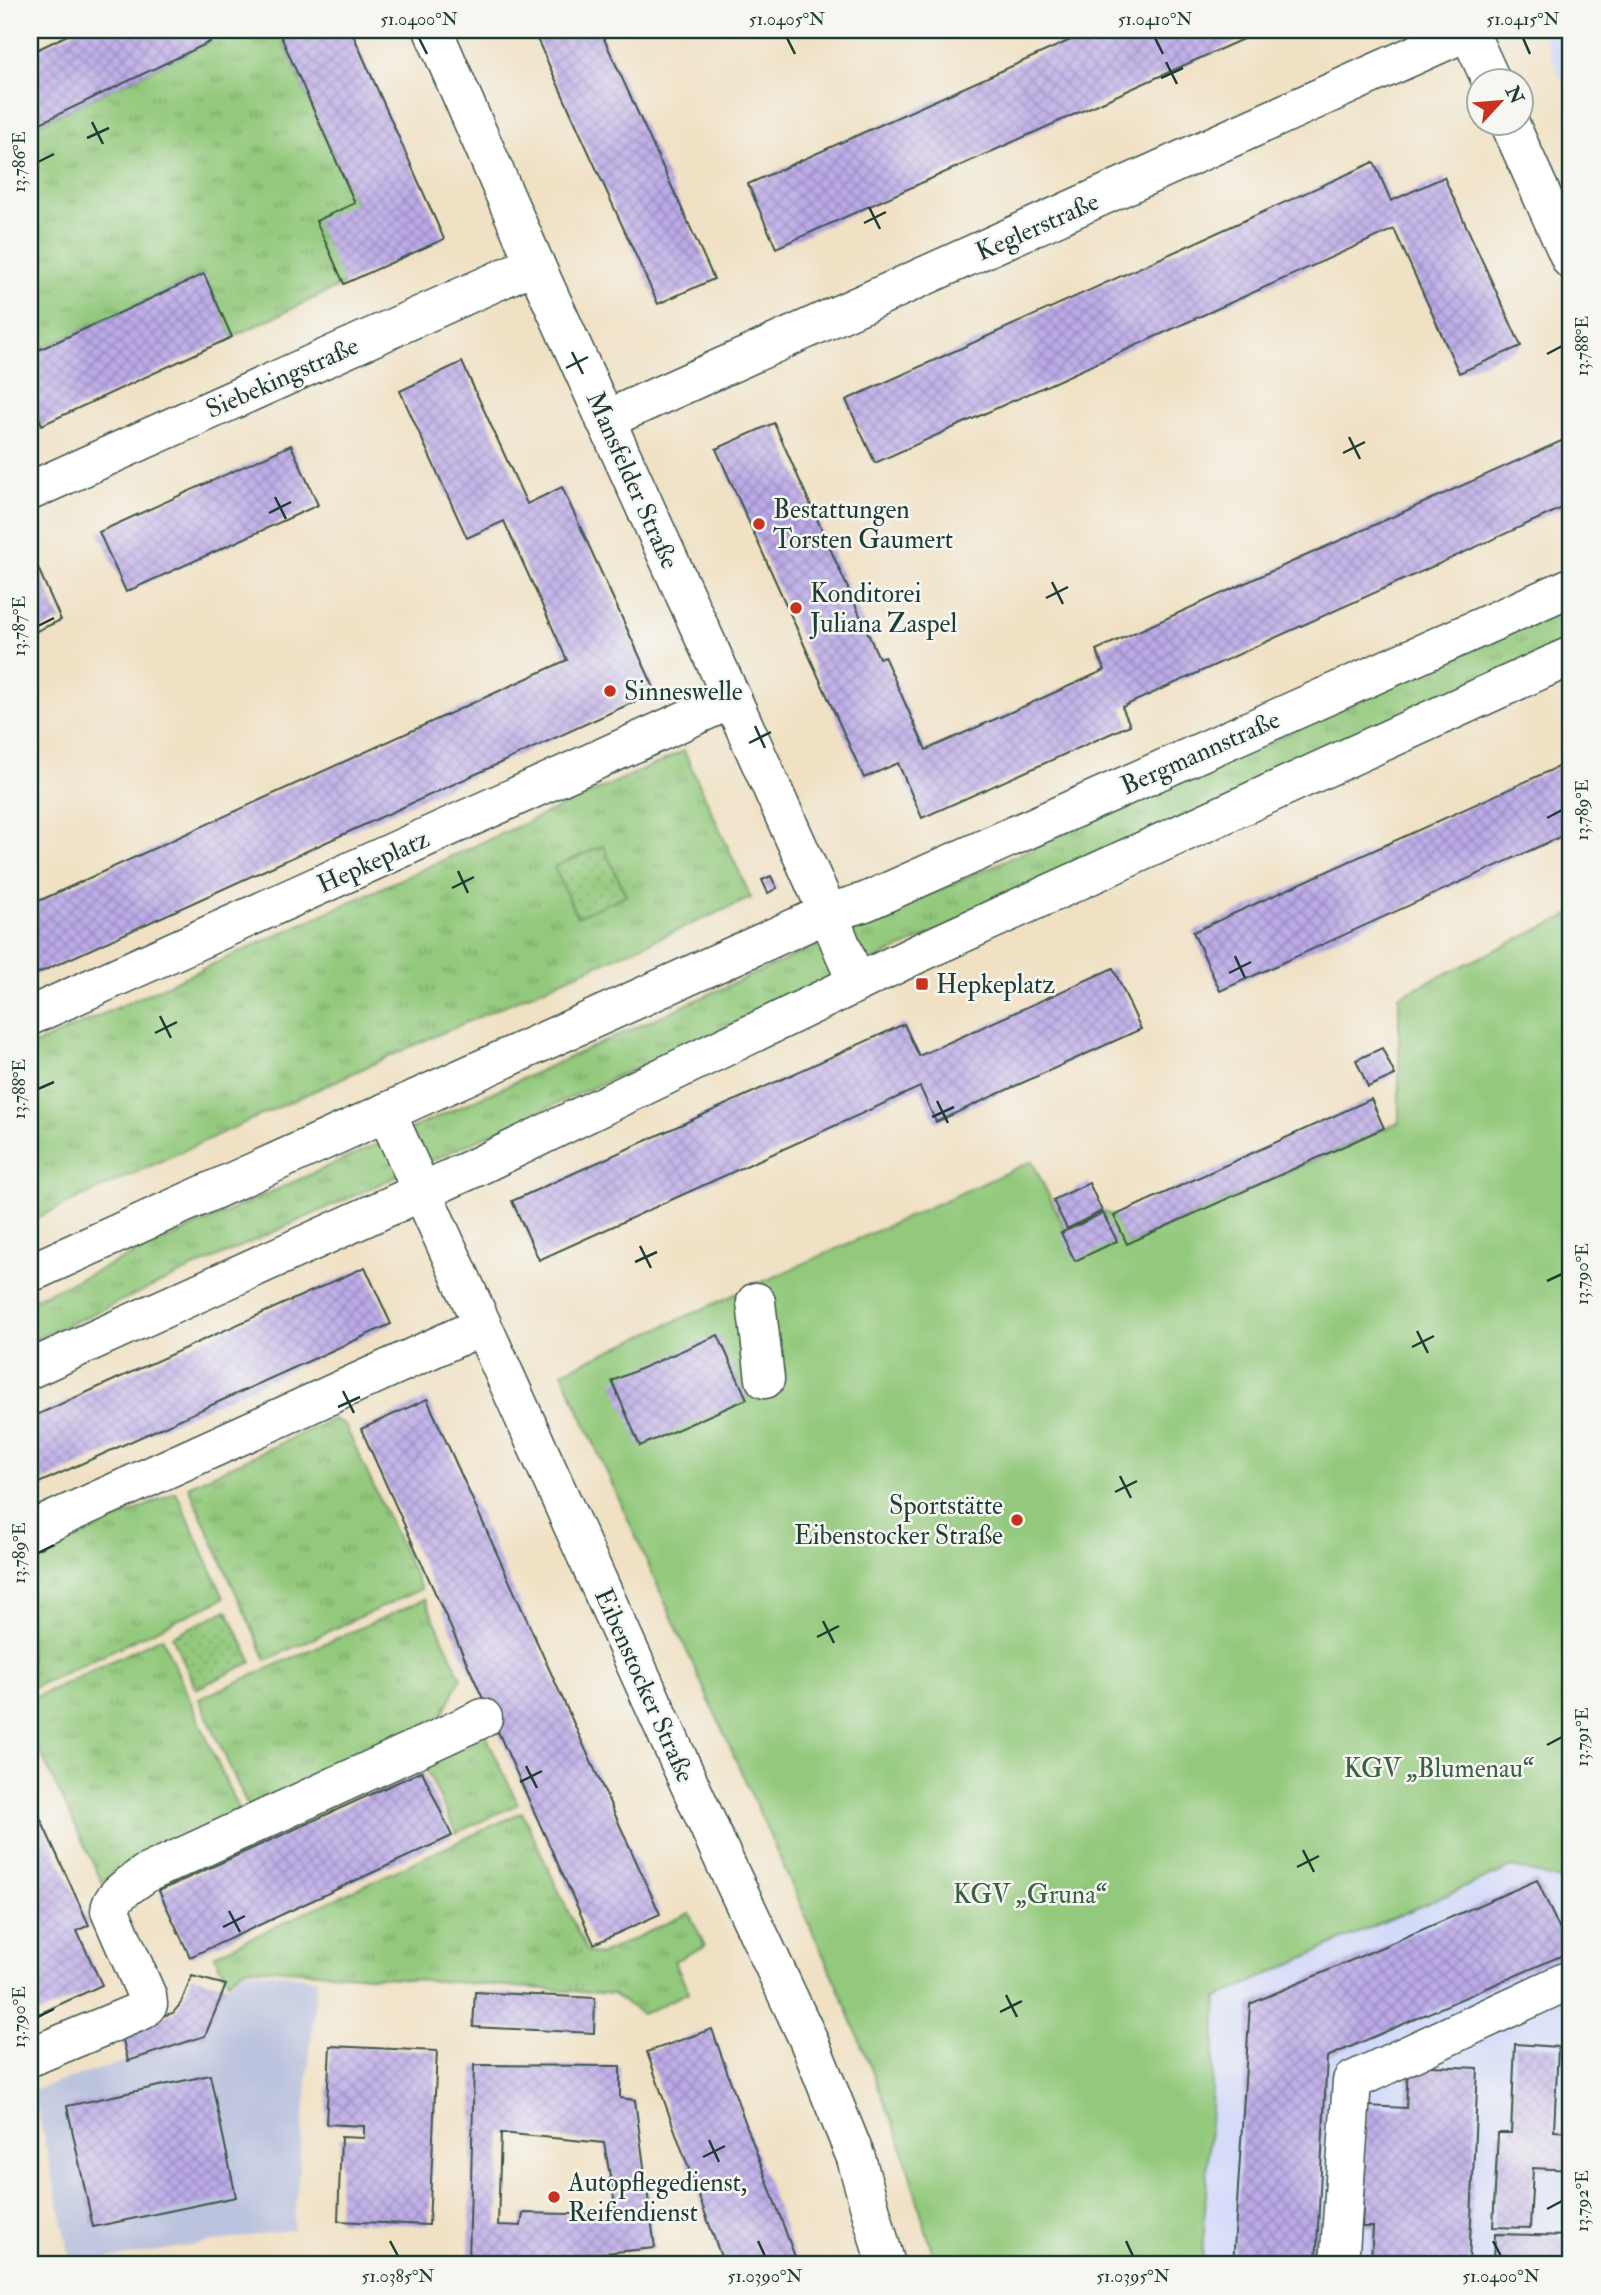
<svg xmlns="http://www.w3.org/2000/svg" width="1601" height="2295" viewBox="0 0 1601 2295" font-family="'IM FELL Double Pica',serif">
	<style>
		.built { fill: #d2d9f9 }
		.industrial { fill: #bcc3de }
		.grass { fill: url(#grass-tufts); stroke: #598358; stroke-width: 2 }
		.park { fill: url(#park-dots); stroke: #598358; stroke-width: 2 }
		.garden { fill: #93c97b; stroke: #598358; stroke-width: 2 }
		.building { fill: url(#building-cross-hatch); fill-rule: evenodd }
		.lines { fill: none; stroke-linecap: round; stroke-linejoin: round }
		.minor-casing { stroke: #3e564a; stroke-width: 41 }
		.minor { stroke: #fff; stroke-width: 38 }
		.ticks { fill: none; stroke: #1f3d34; stroke-width: 2.5 }
		.poi-dot { fill: #c8321e; stroke: #f6f6f2; stroke-width: 2.5 }
		.labels { text-anchor: middle; stroke-width: 5; stroke-linejoin: round; paint-order: stroke }
		.street-label { font-size: 26px; fill: #1f3d34; stroke: #f6f6f2 }
		.poi-label { font-size: 26px; fill: #1f3d34; stroke: #f6f6f2; text-anchor: start }
		.park-label { font-size: 26px; fill: #3c6046; stroke: #f6f6f2 }
		.neatline { fill: none; stroke: #1f3d34; stroke-width: 2.5 }
		.ticks-label { font-size: 18px; text-anchor: middle; fill: #1f3d34 }
	</style>
	<defs>
		<pattern id="grass-tufts" width="24" height="20" patternUnits="userSpaceOnUse" patternTransform="scale(1.75)"><rect width="24" height="20" fill="#93c97b"/><path d="M3 7l-1-3M5 7V3M7 7l1-3M15 17l-1-3M17 17v-4M19 17l1-3" fill="none" stroke="#77a466"/></pattern>
		<pattern id="park-dots" width="8" height="8" patternUnits="userSpaceOnUse" patternTransform="scale(1.75)"><rect width="8" height="8" fill="#93c97b"/><path d="M2 2h.1M6 6h.1" fill="none" stroke="#77a466" stroke-width="1.8" stroke-linecap="round"/></pattern>
		<pattern id="building-cross-hatch" width="8" height="8" patternUnits="userSpaceOnUse" patternTransform="scale(1.75)"><rect width="8" height="8" fill="#bcaae8"/><path d="M0 0l8 8M0 8l8-8" fill="none" stroke="#988cbd"/></pattern>
	</defs>
	<rect width="100%" height="100%" fill="#f6f6f2"/>
	<filter id="ink" filterUnits="userSpaceOnUse"><feTurbulence type="fractalNoise" baseFrequency=".0143" numOctaves="2"/><feDisplacementMap in="SourceGraphic" scale="14" xChannelSelector="R" yChannelSelector="G"/><feConvolveMatrix kernelMatrix="1 2 1 2 8 2 1 2 1" color-interpolation-filters="sRGB"/></filter>
	<filter id="wash" filterUnits="userSpaceOnUse"><feTurbulence type="fractalNoise" baseFrequency=".00686" numOctaves="4" result="noise"/><feDisplacementMap in="SourceGraphic" scale="28" xChannelSelector="R" yChannelSelector="G"/><feGaussianBlur stdDeviation="1.57" result="paint"/><feColorMatrix in="noise" values="0 0 0 0 0 0 0 0 0 0 0 0 0 0 0 0 0 1.4 0 .05"/><feComposite in="paint" operator="in"/></filter>
	<g filter="url(#wash)">
		<rect width="100%" height="100%" fill="#f0e1c4"/>
		<g class="built">
			<path d="M1540,30H1571V101Z"/>
			<path d="M1512,1867L1571,1883V2265H1203L1217,1998L1362,1931Z"/>
		</g>
		<path class="industrial" d="M249,1970L317,1979L293,2229L72,2265L33,2090L205,2036L226,1985Z"/>
		<g class="grass">
			<path d="M205,30H278L355,203L344,284L232,337L203,274L30,354V128L210,42Z"/>
			<path d="M30,398L42,425L30,430Z"/>
			<path d="M1571,605V645L30,1342V1301Z"/>
			<path d="M684,751L751,898L412,1046L30,1221V1047Z"/>
			<path d="M333,1419L345,1425L421,1589L266,1660L188,1486Z"/>
			<path d="M176,1492L224,1598L30,1689V1560Z"/>
			<path d="M425,1599L461,1678L438,1725L250,1811L199,1699Z"/>
			<path d="M162,1637L241,1816L102,1882L30,1731V1700Z"/>
			<path d="M483,1729L518,1804L456,1833L424,1764Z"/>
			<path d="M522,1812L587,1952L599,1955L689,1913L705,1946L674,1961L689,1992L642,2014L612,1994L248,1967L228,1981L214,1955Z"/>
		</g>
		<g class="park">
			<path d="M603,846L626,895L577,917L554,867Z"/>
			<path d="M227,1610L252,1662L196,1689L172,1636Z"/>
		</g>
		<path class="garden" d="M1571,914V1883L1512,1867L1362,1931L1217,1998L1202,2265H936L900,2140L842,1997L562,1372L1032,1161L1065,1229L1102,1211L1114,1216L1128,1244L1399,1122V996Z"/>
		<g id="blocks">
			<g class="building">
				<path d="M78,30H205L210,42L30,128V53Z"/>
				<path d="M278,30H351L444,239L344,284L316,221L355,203Z"/>
				<path d="M533,30H600L714,279L658,304Z"/>
				<path d="M1093,30H1263L776,248L748,184Z"/>
				<path d="M1374,162L1391,201L1444,177L1521,346L1459,373L1394,229L875,463L846,400Z"/>
				<path d="M204,274L232,337L42,425L30,398V354Z"/>
				<path d="M462,362L527,504L562,487L656,692L30,977V905L567,660L504,521L467,538L400,391Z"/>
				<path d="M774,423L879,658L884,656L926,750L1105,670L1096,650L1568,438L1571,446V504L1122,707L1130,725L922,818L898,763L864,778L716,449Z"/>
				<path d="M291,445L318,505L126,592L99,532Z"/>
				<path d="M34,559L61,620L30,634V561Z"/>
				<path d="M1571,761V832L1220,991L1193,932Z"/>
				<path d="M771,876L777,888L768,893L762,880Z"/>
				<path d="M1113,968L1141,1029L936,1122L920,1087L539,1260L512,1201L904,1024L919,1056Z"/>
				<path d="M1382,1048L1395,1075L1368,1087L1356,1060Z"/>
				<path d="M1371,1099L1384,1128L1127,1244L1114,1216Z"/>
				<path d="M1089,1183L1102,1211L1067,1229L1053,1200Z"/>
				<path d="M1103,1213L1117,1241L1075,1261L1061,1233Z"/>
				<path d="M365,1267L391,1324L30,1487V1418Z"/>
				<path d="M718,1335L747,1399L640,1446L612,1381Z"/>
				<path d="M427,1399L660,1914L594,1944L361,1429Z"/>
				<path d="M422,1771L452,1836L190,1957L159,1891Z"/>
				<path d="M30,1796L89,1925L77,1931L102,1985L39,2014L30,1994Z"/>
				<path d="M1537,1880L1570,1952L1327,2057L1316,2265H1233L1250,2004Z"/>
				<path d="M192,1976L226,1985L205,2036L128,2061L120,2028L173,2013L181,2003Z"/>
				<path d="M475,1992L595,1998L594,2033L473,2027Z"/>
				<path d="M712,2029L740,2108L798,2265H724L666,2106L647,2052Z"/>
				<path d="M1515,2044L1558,2047L1554,2131L1571,2132V2170L1533,2168L1530,2228L1493,2227L1498,2133H1511Z"/>
				<path d="M330,2046L437,2051L429,2225L338,2221L341,2137L364,2138V2126L326,2124Z"/>
				<path d="M474,2065L620,2066V2098L635,2100L655,2248L554,2258V2265H518V2262H469ZM501,2133L604,2143L617,2215L523,2213L521,2226L498,2225Z"/>
				<path d="M1408,2065L1478,2068L1469,2264L1371,2259L1373,2227H1362L1367,2106L1406,2108Z"/>
				<path d="M210,2075L236,2197L93,2227L67,2106Z"/>
				<path d="M1495,2234L1571,2236V2265H1494Z"/>
			</g>
		</g>
	</g>
	<g filter="url(#ink)">
		<use href="#blocks" fill-opacity="0" stroke="#3e564a" stroke-width="2"/>
		<g class="lines">
			<g class="minor-casing">
				<g id="minor">
					<path d="M433,30L535,264L732,699"/>
					<path d="M1468,30L1491,80"/>
					<path d="M1509,122L1571,260"/>
					<path d="M605,420L1468,31"/>
					<path d="M30,491L535,264"/>
					<path d="M30,1016L732,699L828,913L856,982"/>
					<path d="M386,1112L722,1856L808,2039L856,2158L886,2265"/>
					<path d="M30,1273L828,913L865,902L1571,587"/>
					<path d="M756,1302L765,1379"/>
					<path d="M30,1369L474,1168L917,954L1571,656"/>
					<path d="M30,1531L482,1326"/>
					<path d="M30,2057L143,2010L148,2004L147,1996L110,1911C111,1894 132,1884 145,1874L483,1718"/>
					<path d="M1339,2265L1352,2081L1567,1981L1571,1983"/>
				</g>
			</g>
			<use href="#minor" class="minor"/>
		</g>
	</g>
	<path class="ticks" d="M419,38L427,54M787,38L795,54M1155,38L1163,54M1523,38L1530,54M1166,62L1177,84M1161,78L1183,68M92,122L103,144M87,138L109,128M38,162L54,154M869,207L880,229M864,223L886,212M572,352L583,374M1547,354L1562,346M566,368L588,357M1349,437L1360,459M1343,453L1365,442M275,497L286,519M269,513L291,502M1052,582L1063,604M1046,598L1068,587M38,626L54,618M755,726L765,748M749,743L771,732M1547,818L1562,810M458,871L468,893M452,888L474,877M1235,956L1245,978M1229,973L1251,962M160,1016L171,1038M155,1033L177,1022M38,1089L54,1082M937,1101L948,1123M932,1117L954,1107M640,1246L651,1268M635,1262L657,1252M1547,1281L1562,1274M1417,1331L1428,1353M1412,1347L1434,1336M343,1391L354,1413M338,1407L360,1397M1120,1476L1131,1498M1115,1492L1137,1481M38,1553L54,1545M823,1621L834,1643M817,1637L839,1626M1547,1745L1562,1737M526,1766L537,1788M520,1782L542,1771M1303,1850L1314,1872M1297,1867L1319,1856M229,1911L240,1932M223,1927L245,1916M1006,1995L1017,2017M1000,2012L1022,2001M38,2017L54,2009M709,2140L719,2162M703,2157L725,2146M1547,2209L1562,2201M390,2241L398,2256M758,2241L765,2256M1126,2241L1133,2256M1493,2241L1501,2256"/>
	<g class="poi-dot">
		<circle cx="759" cy="524" r="7"/>
		<circle cx="796" cy="608" r="7"/>
		<circle cx="610" cy="691" r="7"/>
		<rect x="915" y="977" width="14" height="14" rx="3.5"/>
		<circle cx="1017" cy="1520" r="7"/>
		<circle cx="554" cy="2197" r="7"/>
	</g>
	<g class="labels">
		<g class="street-label">
			<text transform="translate(1037 226) rotate(-24)" y="9">Keglerstraße</text>
			<text transform="translate(282 377) rotate(-24)" y="9">Siebekingstraße</text>
			<text transform="translate(633 480) rotate(66)" y="9">Mansfelder Straße</text>
			<text transform="translate(1200 752) rotate(-24)" y="9">Bergmannstraße</text>
			<text transform="translate(373 861) rotate(-24)" y="9">Hepkeplatz</text>
			<text transform="translate(645 1685) rotate(66)" y="9">Eibenstocker Straße</text>
		</g>
		<g class="poi-label">
			<text x="773" y="518">Bestattungen<tspan x="773" dy="30">Torsten Gaumert</tspan></text>
			<text x="810" y="602">Konditorei<tspan x="810" dy="30">Juliana Zaspel</tspan></text>
			<text x="624" y="700">Sinneswelle</text>
			<text x="936" y="993">Hepkeplatz</text>
			<text x="1003" y="1514" text-anchor="end">Sportstätte<tspan x="1003" dy="30">Eibenstocker Straße</tspan></text>
			<text x="568" y="2191">Autopflegedienst,<tspan x="568" dy="30">Reifendienst</tspan></text>
		</g>
		<g class="park-label">
			<text x="1439" y="1777">KGV „Blumenau“</text>
			<text x="1030" y="1903">KGV „Gruna“</text>
		</g>
	</g>
	<rect width="1601" height="2295" fill="none" stroke="#f6f6f2" stroke-width="77"/>
	<g transform="translate(1500 102) rotate(64)"><circle r="33" fill="#f6f6f2" stroke="#a0aca6" stroke-width="2"/>
	<path d="M0-5L12 26L0 18L-12 26Z" fill="#c8321e"/>
	<text y="-10" font-size="19" font-weight="bold" text-anchor="middle" fill="#1f3d34">N</text>
	</g>
	<rect x="38" y="38" width="1524" height="2218" class="neatline"/>
	<g class="ticks-label">
		<text x="419" y="25">51.0400°N</text>
		<text x="787" y="25">51.0405°N</text>
		<text x="1155" y="25">51.0410°N</text>
		<text x="1523" y="25">51.0415°N</text>
		<text transform="translate(19 162) rotate(-90)" y="6">13.786°E</text>
		<text transform="translate(1582 346) rotate(-90)" y="6">13.788°E</text>
		<text transform="translate(19 626) rotate(-90)" y="6">13.787°E</text>
		<text transform="translate(1582 810) rotate(-90)" y="6">13.789°E</text>
		<text transform="translate(19 1089) rotate(-90)" y="6">13.788°E</text>
		<text transform="translate(1582 1274) rotate(-90)" y="6">13.790°E</text>
		<text transform="translate(19 1553) rotate(-90)" y="6">13.789°E</text>
		<text transform="translate(1582 1737) rotate(-90)" y="6">13.791°E</text>
		<text transform="translate(19 2017) rotate(-90)" y="6">13.790°E</text>
		<text transform="translate(1582 2201) rotate(-90)" y="6">13.792°E</text>
		<text x="398" y="2282">51.0385°N</text>
		<text x="765" y="2282">51.0390°N</text>
		<text x="1133" y="2282">51.0395°N</text>
		<text x="1501" y="2282">51.0400°N</text>
	</g>
</svg>
